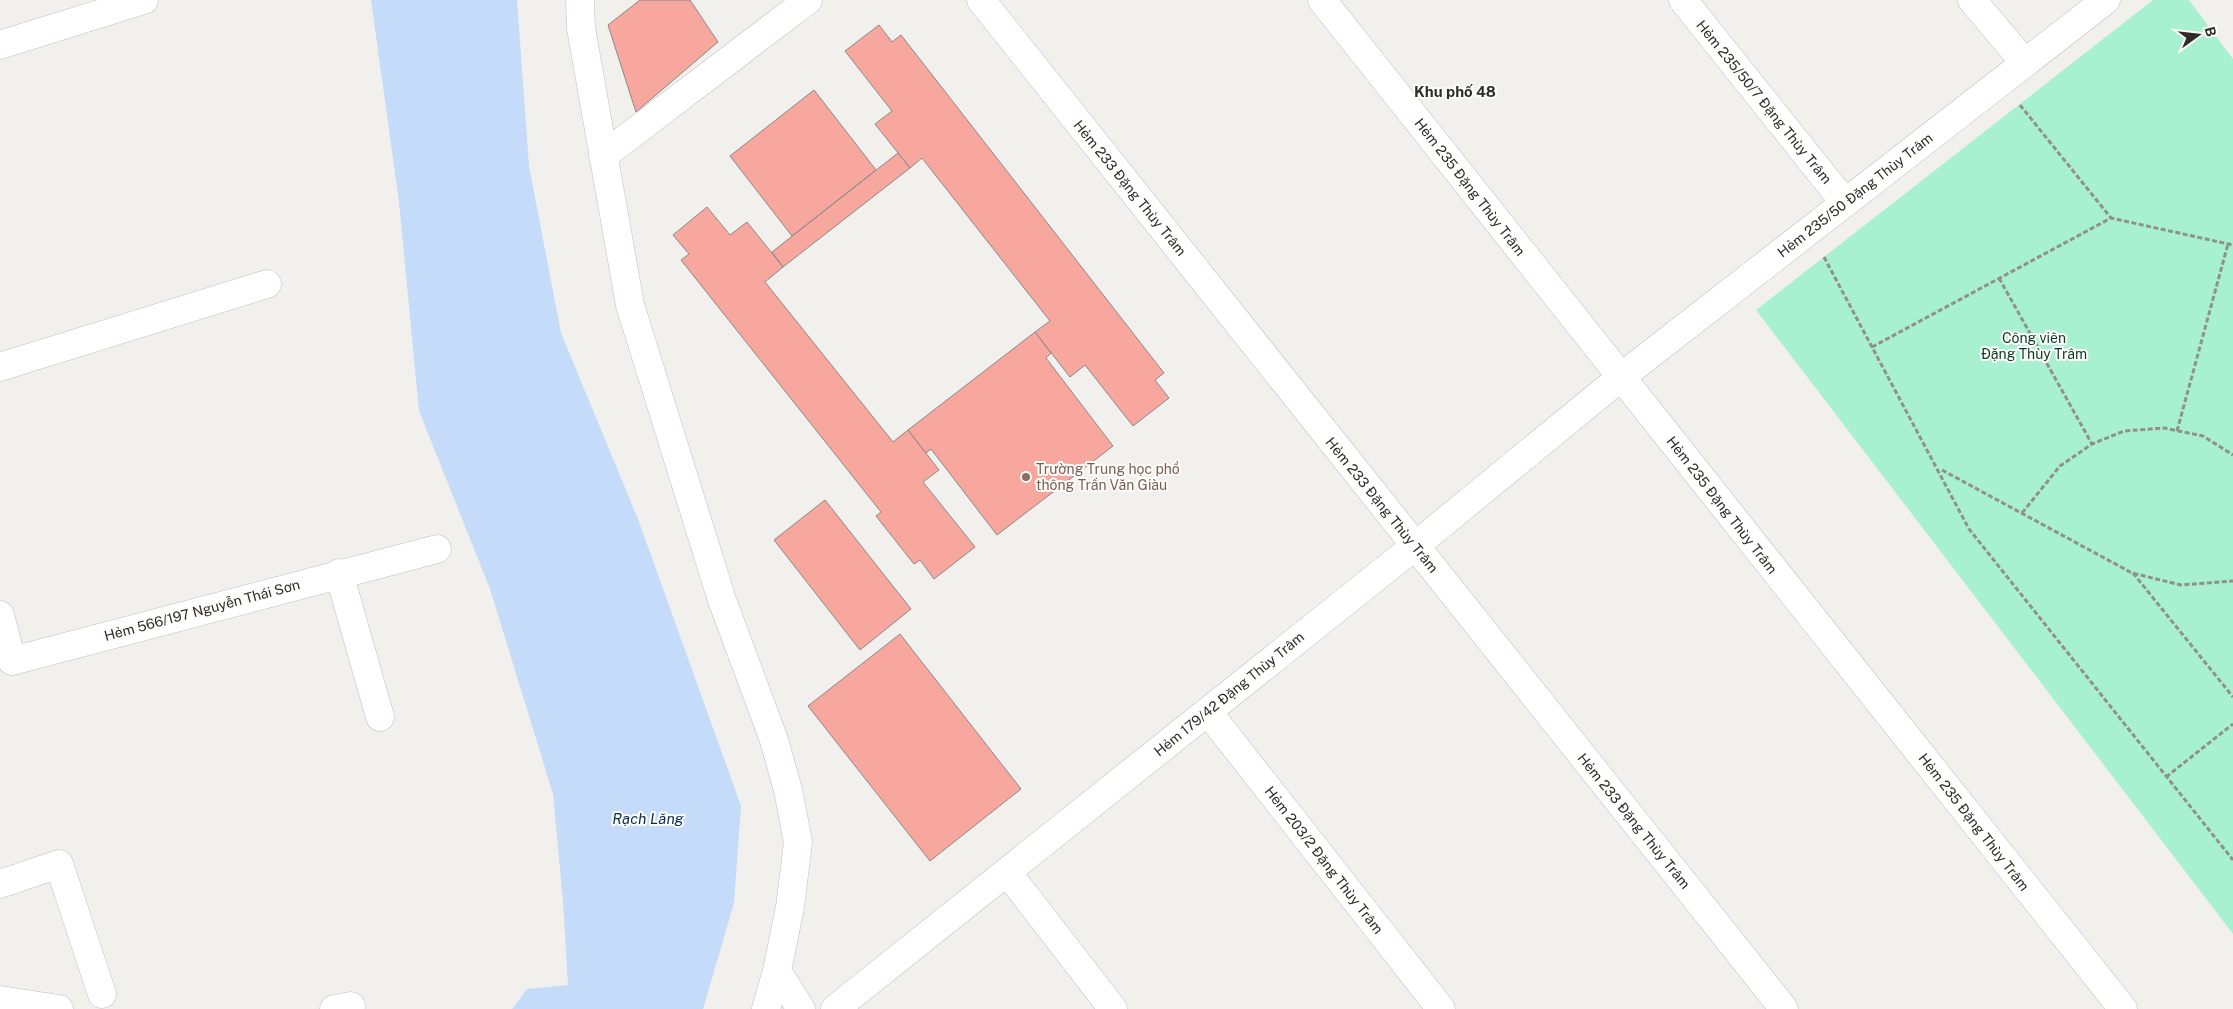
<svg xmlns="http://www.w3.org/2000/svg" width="2233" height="1009" viewBox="0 0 2233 1009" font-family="'Public Sans',sans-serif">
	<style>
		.green { fill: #a8f1d0 }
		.water { fill: #c4dbf9 }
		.building { fill: #f7a79e; stroke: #8b8786 }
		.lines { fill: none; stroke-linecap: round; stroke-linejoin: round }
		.minor-casing { stroke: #c1bfbb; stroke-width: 29 }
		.path { stroke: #91908d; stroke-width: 3; stroke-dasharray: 5 2.5; stroke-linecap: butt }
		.minor { stroke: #fff; stroke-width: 28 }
		.education-dot { fill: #8d6e63; stroke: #fffdfa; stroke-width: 2 }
		.labels { text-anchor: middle; stroke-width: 4; stroke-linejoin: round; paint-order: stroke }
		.street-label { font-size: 14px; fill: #2d2c2b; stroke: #fffdfa }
		.park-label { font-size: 14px; fill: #083a29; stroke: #fffdfa }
		.education-label { font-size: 14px; fill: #785e54; stroke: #fffdfa; text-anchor: start }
		.neighbourhood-label { font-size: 15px; font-weight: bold; fill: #2f2d2b; stroke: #fffdfa }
		.water-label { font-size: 15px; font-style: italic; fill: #042c58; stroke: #fffdfa }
	</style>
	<rect width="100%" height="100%" fill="#f2f0ec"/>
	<path class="green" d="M2153,0H2189L2233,59V934L1756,310Z"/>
	<path class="water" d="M371,0H517L529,166L561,333L638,519L741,806L734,903L703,1009H512L527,989L568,985L563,901L553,794L490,589L419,411L399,202Z"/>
	<g class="building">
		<path d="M640,0H690L718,42L636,112L608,25Z"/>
		<path d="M879,25L892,42L901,35L1164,373L1155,380L1169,398L1133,426L1085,365L1070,377L1035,332L1050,321L922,158L910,168L875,124L892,111L845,51Z"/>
		<path d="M814,90L876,170L792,236L730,156Z"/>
		<path d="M898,153L910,168L783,267L772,252Z"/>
		<path d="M707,207L730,235L747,222L783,267L765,282L893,442L908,430L939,470L923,482L975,547L934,579L920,560L914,564L876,516L881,512L681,260L689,254L673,235Z"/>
		<path d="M1035,332L1051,353L1046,358L1113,446L997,535L931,449L926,453L908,430Z"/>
		<path d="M825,500L911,609L860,650L774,540Z"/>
		<path d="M900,634L1021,789L930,861L808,706Z"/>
	</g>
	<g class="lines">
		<g class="minor-casing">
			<g id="minor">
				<path d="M580,0L581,28L630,305L722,600L774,740L788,790L798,842L790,907L777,971L766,1009"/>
				<path d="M981,0L1784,1009"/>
				<path d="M1322,0L2123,1009"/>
				<path d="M1683,0L1845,203"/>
				<path d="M1972,0L2025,63"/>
				<path d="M0,45L144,0"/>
				<path d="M603,156L808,0"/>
				<path d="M0,367L267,284"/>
				<path d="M339,573L380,717"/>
				<path d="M0,615L12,661L437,549"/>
				<path d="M1208,712L1441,1009"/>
				<path d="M1007,872L1113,1009"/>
				<path d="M0,884L59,864L102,994"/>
				<path d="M777,971L801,1009"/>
				<path d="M0,1000L59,1009"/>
				<path d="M334,1009L351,1006"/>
				<path d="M835,1009L1415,546L1621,377L2106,0"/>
			</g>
		</g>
		<g class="path">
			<path d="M2020,105L2111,218"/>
			<path d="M1824,257L1969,529L2233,860"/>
			<path d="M1999,278L2092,444"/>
			<path d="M1872,347L2111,218L2233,245"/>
			<path d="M2177,431L2228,244"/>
			<path d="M1942,470L2132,573L2181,585L2233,581"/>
			<path d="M2022,513L2060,466L2092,444L2124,431L2164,428L2203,436L2233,455"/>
			<path d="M2133,573L2233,697"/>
			<path d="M2166,777L2233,724"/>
		</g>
		<use href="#minor" class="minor"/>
	</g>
	<circle class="education-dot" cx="1026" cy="477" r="5"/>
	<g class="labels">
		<g class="street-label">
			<text transform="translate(1764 102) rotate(51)" y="5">Hẻm 235/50/7 Đặng Thùy Trâm</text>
			<text transform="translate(1470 187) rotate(52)" y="5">Hẻm 235 Đặng Thùy Trâm</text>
			<text transform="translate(1130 188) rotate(51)" y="5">Hẻm 233 Đặng Thùy Trâm</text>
			<text transform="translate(1855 195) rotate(-38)" y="5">Hẻm 235/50 Đặng Thùy Trâm</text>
			<text transform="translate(1382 505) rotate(51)" y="5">Hẻm 233 Đặng Thùy Trâm</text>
			<text transform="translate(1722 505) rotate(52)" y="5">Hẻm 235 Đặng Thùy Trâm</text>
			<text transform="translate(202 610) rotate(-15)" y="5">Hẻm 566/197 Nguyễn Thái Sơn</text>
			<text transform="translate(1229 694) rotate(-39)" y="5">Hẻm 179/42 Đặng Thùy Trâm</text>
			<text transform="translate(1634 821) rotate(51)" y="5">Hẻm 233 Đặng Thùy Trâm</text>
			<text transform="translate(1974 822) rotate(52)" y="5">Hẻm 235 Đặng Thùy Trâm</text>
			<text transform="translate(1324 860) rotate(52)" y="5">Hẻm 203/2 Đặng Thùy Trâm</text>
		</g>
		<g class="park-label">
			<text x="2034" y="343">Công viên<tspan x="2034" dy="16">Đặng Thùy Trâm</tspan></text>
		</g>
		<g class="education-label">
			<text x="1036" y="474">Trường Trung học phổ<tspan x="1036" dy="16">thông Trần Văn Giàu</tspan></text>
		</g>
		<g class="neighbourhood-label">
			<text x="1455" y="97">Khu phố 48</text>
		</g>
		<g class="water-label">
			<text x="648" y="824">Rạch Lăng</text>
		</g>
	</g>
	<g transform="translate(2198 35) rotate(75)" stroke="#fffdfa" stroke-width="4" paint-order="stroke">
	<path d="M0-4L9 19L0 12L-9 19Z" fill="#2d2c2b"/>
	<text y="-8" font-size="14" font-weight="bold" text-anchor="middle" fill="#2d2c2b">B</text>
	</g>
</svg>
